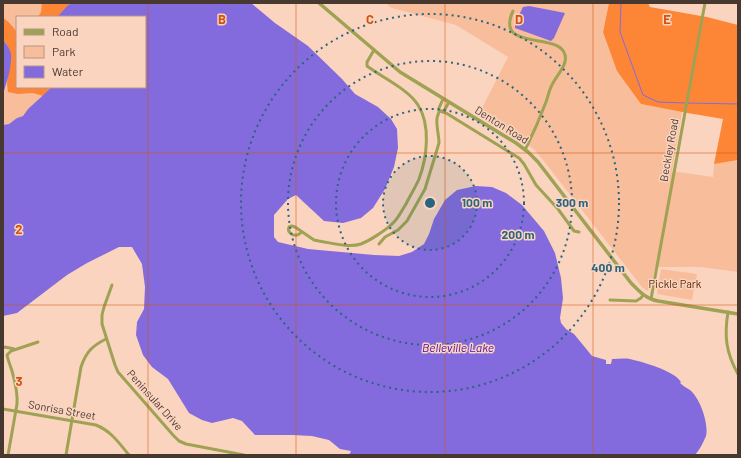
<svg xmlns="http://www.w3.org/2000/svg" width="741" height="458" viewBox="0 0 741 458" font-family="Barlow,sans-serif">
	<style>
		.green { fill: #f8bd9b }
		.forest { fill: #fd8636 }
		.water { fill: #836add }
		.lines { fill: none; stroke-linecap: round; stroke-linejoin: round }
		.stream { stroke: #836add; stroke-width: 1 }
		.minor { stroke: #9fa253; stroke-width: 3 }
		.tertiary { stroke: #9fa253; stroke-width: 3.5 }
		.grid { fill: none; stroke: #d05411; stroke-width: 1; stroke-opacity: 0.55 }
		.ring { fill: none; stroke: #2b647e; stroke-width: 2; stroke-dasharray: 2 4 }
		.labels { text-anchor: middle; stroke-width: 3; stroke-linejoin: round; paint-order: stroke }
		.street-label { font-size: 11px; fill: #483930; stroke: #fbd4bf }
		.park-label { font-size: 11px; fill: #552807; stroke: #fbd4bf }
		.water-label { font-size: 12px; font-style: italic; fill: #480d9f; stroke: #fbd4bf }
		.grid-label { font-size: 13px; text-anchor: middle; font-weight: bold; fill: #d05411; stroke: #fbd4bf; stroke-width: 3; stroke-linejoin: round; paint-order: stroke }
		.centre { fill: #2b647e; stroke: #fbd4bf; stroke-width: 2 }
		.ring-label { font-size: 12px; text-anchor: middle; font-weight: bold; fill: #2b647e; stroke: #fbd4bf; stroke-width: 3; stroke-linejoin: round; paint-order: stroke }
	</style>
	<rect width="100%" height="100%" fill="#fbd4bf"/>
	<g class="green">
		<path d="M3,3H72L68,5L57,17H17V87H52L28,109L23,116L17,118L9,124L3,125V93L7,84L6,43L3,40Z"/>
		<path d="M385,3H609L603,32L641,104L682,112L672,171L713,177L714,164L738,160V272L701,267H655L650,289L647,291L642,287L536,151L523,141L479,114L508,57L456,25L392,8Z"/>
		<path d="M661,269L697,274L692,300L657,294Z"/>
	</g>
	<g class="forest">
		<path d="M42,3H72L68,5L57,17H38L41,12Z"/>
		<path d="M609,3H648L650,7L707,17L738,25V160L714,164L723,119L682,112L641,104L617,71L603,32Z"/>
		<path d="M3,18C8,21 14,27 17,33V87H52L43,96L33,93L18,94L8,92L7,84L11,54L6,43L3,40Z"/>
	</g>
	<g class="water">
		<path d="M72,3H251L275,23L308,46L342,79L355,94L378,107L391,119L397,129L398,148L394,167L385,189L373,208L361,218L343,223L324,221L296,195L288,199L274,215V237L278,242L308,249L374,255L399,256L412,252L424,244L429,234L434,219L445,200L457,190L476,186L492,187L506,193L522,205L544,231L555,253L561,278L563,298L560,318L561,323L566,329L574,334L592,356L606,360V364H611L612,359C618,359 624,358 630,359C643,362 675,371 681,382L680,383C683,386 687,388 690,390C700,398 709,424 706,436C703,443 700,449 695,455H349L351,451L340,449L329,440L312,436L293,435H255L242,421L233,418L212,423L202,420L189,413L168,379L152,367L143,355L136,335L137,322L144,309L145,287L142,264L132,247H119L87,263L67,275L17,313L3,316V125L9,124L17,118L23,116L28,109L52,87H145V17H57L68,5Z"/>
		<path d="M529,6L565,13L554,38L551,41L515,28V23L523,7Z"/>
		<path d="M3,40C6,43 10,49 11,54C12,64 7,84 3,93Z"/>
	</g>
	<g class="lines">
		<g class="stream">
			<path d="M621,3L620,32L643,95L658,102L685,103"/>
			<path d="M688,103L738,104"/>
		</g>
		<g class="minor">
			<path d="M513,11C494,52 560,31 565,55C568,65 556,76 552,85C549,90 548,97 546,102C540,118 533,134 525,150"/>
			<path d="M440,111L446,113L459,121L519,158L524,164L536,185L558,209L574,231L579,232"/>
			<path d="M441,111H444L449,102"/>
			<path d="M302,232C300,233 299,235 297,235C292,236 287,232 289,227L292,226L295,227L314,240L319,241C332,243 348,248 361,244C369,241 386,230 392,224C398,219 402,210 406,204C410,196 415,188 419,179C427,158 431,125 418,105C408,89 383,78 367,66V62L374,50"/>
			<path d="M379,244L385,237L398,230L407,221L425,189L439,143C439,135 436,126 437,118C438,114 440,112 439,108L443,99"/>
			<path d="M112,285L104,307L102,315V324L115,365L118,372L173,435L179,441L186,444L244,455"/>
			<path d="M651,299L705,3"/>
			<path d="M610,300L636,301L641,298L643,295"/>
			<path d="M728,312C724,336 726,353 738,374"/>
			<path d="M3,348L5,347L14,349"/>
			<path d="M3,409L96,425C111,431 119,443 129,455"/>
			<path d="M8,455L17,404C18,392 15,382 12,371C10,365 8,360 7,355L11,351L38,342"/>
			<path d="M66,455L81,367C86,352 92,346 106,339"/>
		</g>
		<path class="tertiary" d="M319,3L400,72L516,143L528,152L538,162L631,283C639,291 646,299 658,301L738,314"/>
	</g>
	<path class="grid" d="M148,3V455M296,3V455M445,3V455M593,3V455M3,153H738M3,305H738"/>
	<circle cx="430" cy="203" r="47" fill="#2b647e" fill-opacity=".12"/>
	<g class="ring">
		<circle cx="430" cy="203" r="47"/>
		<circle cx="430" cy="203" r="94"/>
		<circle cx="430" cy="203" r="142"/>
		<circle cx="430" cy="203" r="189"/>
	</g>
	<g class="labels">
		<g class="street-label">
			<text transform="translate(502 125) rotate(32)" y="4">Denton Road</text>
			<text transform="translate(669 150) rotate(-80)" y="4">Beckley Road</text>
			<text transform="translate(155 400) rotate(48)" y="4">Peninsular Drive</text>
			<text transform="translate(62 410) rotate(10)" y="4">Sonrisa Street</text>
		</g>
		<g class="park-label">
			<text x="675" y="288">Pickle Park</text>
		</g>
		<g class="water-label">
			<text x="458" y="352">Belleville Lake</text>
		</g>
	</g>
	<g class="grid-label">
		<text x="222" y="24">B</text>
		<text x="370" y="24">C</text>
		<text x="519" y="24">D</text>
		<text x="667" y="24">E</text>
		<text x="19" y="234">2</text>
		<text x="19" y="386">3</text>
	</g>
	<circle cx="430" cy="203" r="6" class="centre"/>
	<g class="ring-label">
		<text x="477" y="207">100 m</text>
		<text x="572" y="207">300 m</text>
		<text x="518" y="239">200 m</text>
		<text x="608" y="272">400 m</text>
	</g>
	<rect width="741" height="458" fill="none" stroke="#483930" stroke-width="8"/>
	<rect x="16" y="16" width="130" height="72" fill="#fbd4bf" stroke="#b39686"/>
	<rect x="24" y="29" width="20" height="6" fill="#9fa253" stroke="#b39686"/>
	<text x="52" y="36" font-size="12" fill="#483930">Road</text>
	<rect x="24" y="46" width="20" height="12" fill="#f8bd9b" stroke="#b39686"/>
	<text x="52" y="56" font-size="12" fill="#483930">Park</text>
	<rect x="24" y="66" width="20" height="12" fill="#836add" stroke="#b39686"/>
	<text x="52" y="76" font-size="12" fill="#483930">Water</text>
</svg>
